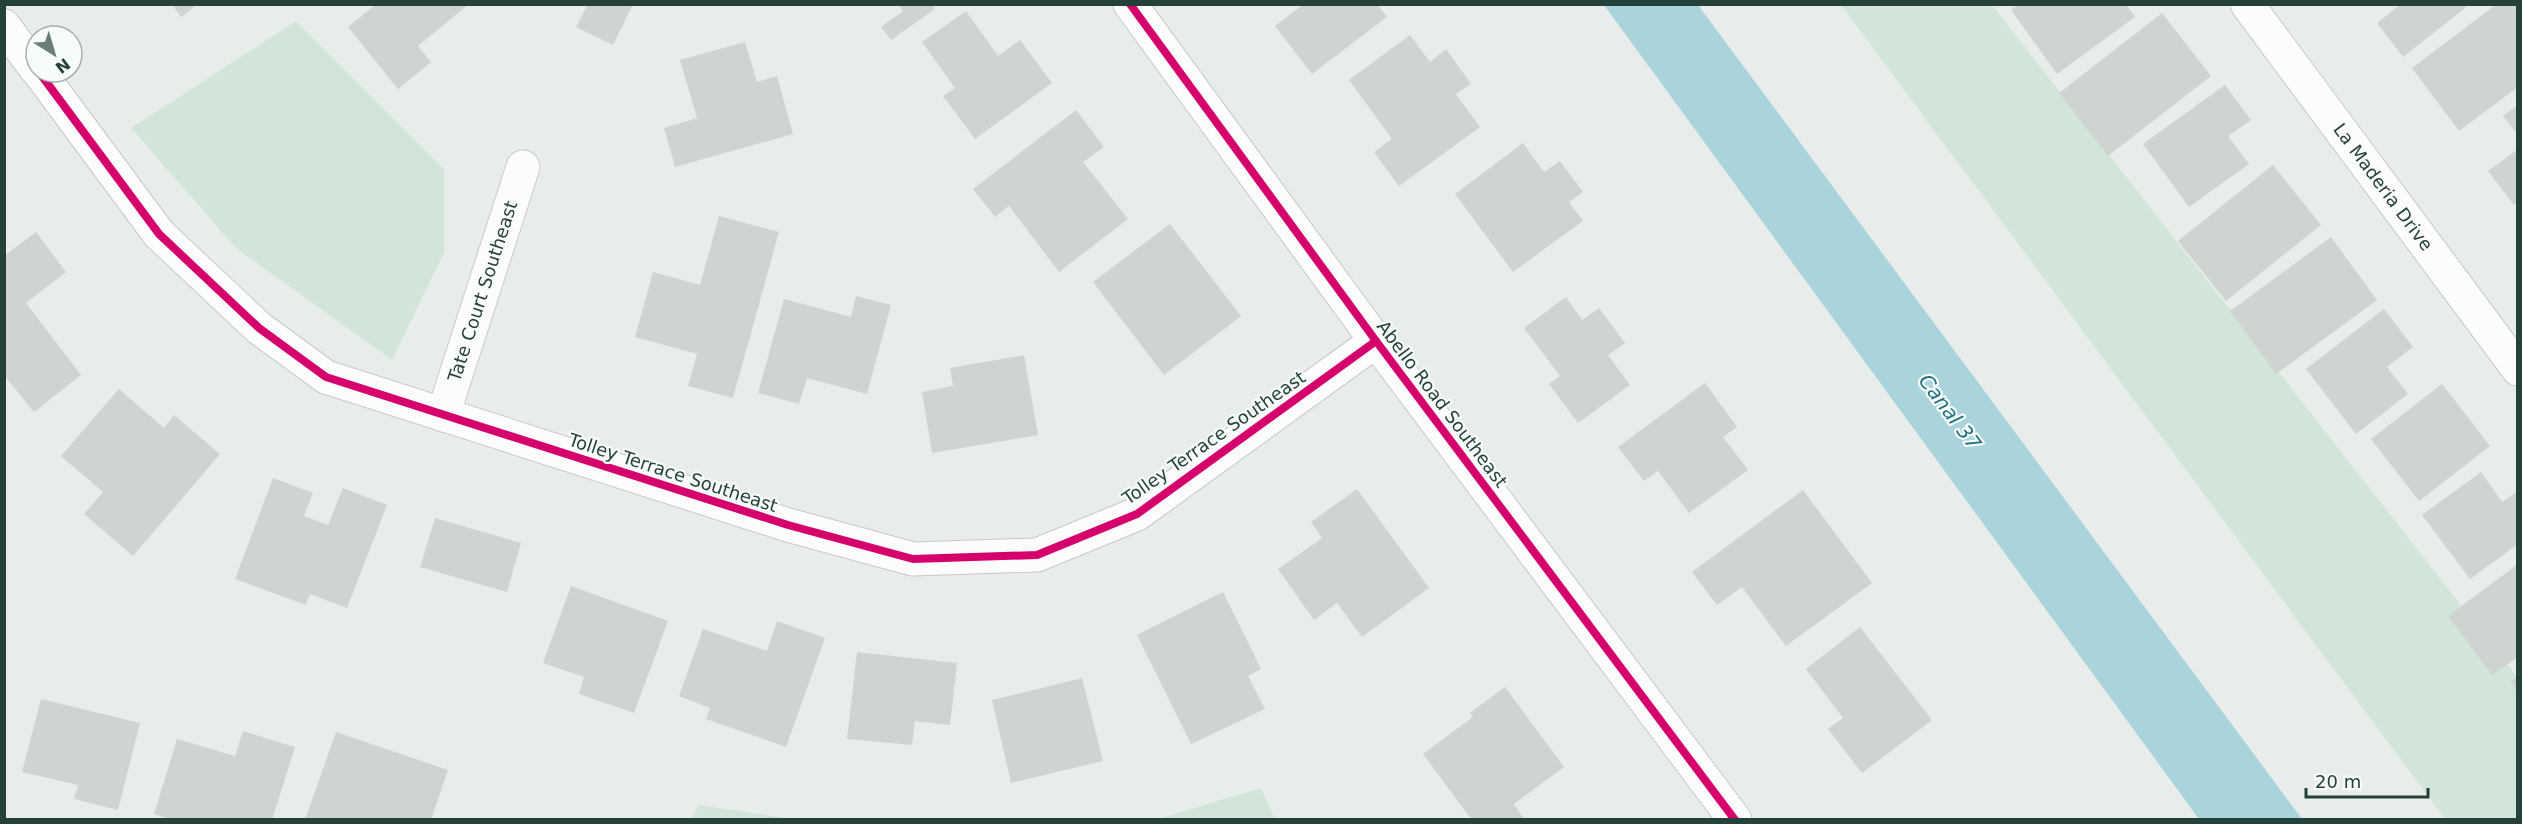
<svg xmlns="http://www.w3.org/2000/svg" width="2522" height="824" viewBox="0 0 2522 824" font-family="'DejaVu Sans',sans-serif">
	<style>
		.green { fill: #d1e6d8 }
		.water { fill: #a9d4db }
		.building { fill: #cfd4d2 }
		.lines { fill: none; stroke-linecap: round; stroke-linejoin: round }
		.street-casing { stroke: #c5cac8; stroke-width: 35 }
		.street { stroke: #fcfcfc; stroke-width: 33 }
		.cycleway-casing { stroke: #f7fbf9; stroke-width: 11 }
		.cycleway { stroke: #d6006c; stroke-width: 8 }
		.labels { text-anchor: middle; stroke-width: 4.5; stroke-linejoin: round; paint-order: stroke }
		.street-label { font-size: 18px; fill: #24423a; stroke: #f7fbf9 }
		.water-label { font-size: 20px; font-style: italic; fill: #1c6f80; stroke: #f7fbf9 }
	</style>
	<rect width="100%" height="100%" fill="#e8edeb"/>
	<g class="green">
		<path d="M1841,5H1992L2517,677V819H2445Z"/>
		<path d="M296,21L444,169V253L392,360L236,248L131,128Z"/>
		<path d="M1261,788L1275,819H1158Z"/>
		<path d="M698,805L792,819H692Z"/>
	</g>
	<path class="water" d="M1604,5H1698L2302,819H2199Z"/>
	<g class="building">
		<path d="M172,4H198L181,17Z"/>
		<path d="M376,4H469L418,46L431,62L398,89L348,27Z"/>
		<path d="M588,4H633L613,45L576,27Z"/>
		<path d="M898,4H931L935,9L891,40L881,27L903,11Z"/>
		<path d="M1299,4H1377L1387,17L1312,74L1275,26L1301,6Z"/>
		<path d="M2019,4H2126L2135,17L2057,74L2011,10Z"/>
		<path d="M2401,4H2470L2403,57L2377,23Z"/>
		<path d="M2497,4H2518V87L2459,131L2412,68Z"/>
		<path d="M966,11L998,56L1020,40L1052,83L975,139L943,96L955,88L922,42Z"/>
		<path d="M2162,13L2211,76L2108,156L2059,93Z"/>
		<path d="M1410,35L1430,62L1446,49L1471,84L1456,94L1480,127L1399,186L1374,152L1392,139L1349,80Z"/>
		<path d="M745,42L757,82L777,76L793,134L675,167L664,128L697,118L680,60Z"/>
		<path d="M2225,85L2251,120L2228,136L2249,164L2189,207L2143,144Z"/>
		<path d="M2518,105V135L2503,116Z"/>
		<path d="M1076,110L1104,147L1083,162L1128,219L1059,272L1009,206L995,217L973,189Z"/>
		<path d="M1523,143L1544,172L1560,161L1583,192L1569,202L1583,221L1513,272L1455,194Z"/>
		<path d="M2518,149V203L2514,205L2488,171Z"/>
		<path d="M2273,165L2321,225L2226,301L2178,241Z"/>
		<path d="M719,216L779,232L733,398L688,386L697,354L635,337L653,272L700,285Z"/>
		<path d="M1170,224L1241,316L1164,375L1093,282Z"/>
		<path d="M36,232L66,272L26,303L81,375L34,412L4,375V256Z"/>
		<path d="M2331,237L2377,300L2276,374L2230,311Z"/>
		<path d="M856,296L891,305L867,394L807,378L799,404L758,393L784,299L851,317Z"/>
		<path d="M1566,297L1582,320L1599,308L1625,343L1608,355L1630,385L1578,423L1549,384L1560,376L1524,328Z"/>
		<path d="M2384,309L2413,347L2387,367L2408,394L2356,434L2306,369Z"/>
		<path d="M1024,355L1038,435L932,453L922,392L953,386L950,368Z"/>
		<path d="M1705,383L1737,427L1723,437L1748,470L1689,513L1658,471L1644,481L1618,447Z"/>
		<path d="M2442,384L2490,446L2419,501L2371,439Z"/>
		<path d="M119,389L164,428L174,415L220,454L133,556L84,514L103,492L61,456Z"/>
		<path d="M2481,472L2502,502L2518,491V544L2470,579L2422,515Z"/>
		<path d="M273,478L313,493L304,516L328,525L343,488L387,505L347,608L310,594L306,605L235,579Z"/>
		<path d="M1357,489L1429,588L1362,637L1337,603L1314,620L1278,569L1322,538L1311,522Z"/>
		<path d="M1803,490L1872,583L1786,646L1742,587L1717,605L1692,572Z"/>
		<path d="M435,518L521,543L507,592L420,567Z"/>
		<path d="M2518,564V657L2492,675L2448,616Z"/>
		<path d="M571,586L668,621L634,713L579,694L584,677L543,663Z"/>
		<path d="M1223,592L1261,669L1248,676L1265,709L1191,744L1137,635Z"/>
		<path d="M777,621L825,638L786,747L706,719L710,708L679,696L703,629L767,651Z"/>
		<path d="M1860,627L1932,720L1862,773L1828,729L1843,718L1806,669Z"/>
		<path d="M857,652L957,663L950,725L915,721L912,745L847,739Z"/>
		<path d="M2518,677V692L2510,682Z"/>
		<path d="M1082,678L1103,761L1011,783L992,700Z"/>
		<path d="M1505,687L1564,767L1514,804L1525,820H1472L1423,754L1473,717L1470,713Z"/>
		<path d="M41,699L140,723L118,810L74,799L78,785L22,772Z"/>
		<path d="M243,731L295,747L272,820H173L154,814L177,739L235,756Z"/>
		<path d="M336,732L448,770L431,820H305Z"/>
	</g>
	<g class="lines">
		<g class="street-casing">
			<g id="street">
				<path d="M1130,4L1376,341L1735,820"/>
				<path id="s1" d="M2247,4L2518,369"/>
				<path d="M4,26L36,69"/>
				<path d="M39,72L159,234L259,328L326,377L788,525L913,559L1037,555L1137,514L1376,341"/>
				<path id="s2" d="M443,415L523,167"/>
			</g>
		</g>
		<use href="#street" class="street"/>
		<g class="cycleway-casing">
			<g id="cycleway">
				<path d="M1130,4L1376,341L1735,820"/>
				<path d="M39,72L159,234L259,328L326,377L788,525L913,559L1037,555L1137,514L1376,341"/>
			</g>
		</g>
		<use href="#cycleway" class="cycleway"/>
	</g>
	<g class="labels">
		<g class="street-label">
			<text dy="6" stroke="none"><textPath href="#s1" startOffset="228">La Maderia Drive</textPath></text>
			<text dy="6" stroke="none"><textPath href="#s2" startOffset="130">Tate Court Southeast</textPath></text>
			<text transform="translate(1442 404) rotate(53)" y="6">Abello Road Southeast</text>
			<text transform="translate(1214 438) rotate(-35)" y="6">Tolley Terrace Southeast</text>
			<text transform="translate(673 473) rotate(18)" y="6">Tolley Terrace Southeast</text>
		</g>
		<g class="water-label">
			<text transform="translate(1950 412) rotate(53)" y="7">Canal 37</text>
		</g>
	</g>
	<rect width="2522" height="824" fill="none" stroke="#24423a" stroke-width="12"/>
	<g transform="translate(54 54) rotate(143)"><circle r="28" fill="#f7fbf9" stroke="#a3b1ad" stroke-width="1.5"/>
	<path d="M0-4.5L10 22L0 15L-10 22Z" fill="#697e78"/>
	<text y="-9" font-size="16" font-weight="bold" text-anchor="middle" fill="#24423a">N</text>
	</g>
	<path d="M2306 788v9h122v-9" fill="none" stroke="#24423a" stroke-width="3"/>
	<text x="2315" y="788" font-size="18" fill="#24423a" stroke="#f7fbf9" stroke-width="4.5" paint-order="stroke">20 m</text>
</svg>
